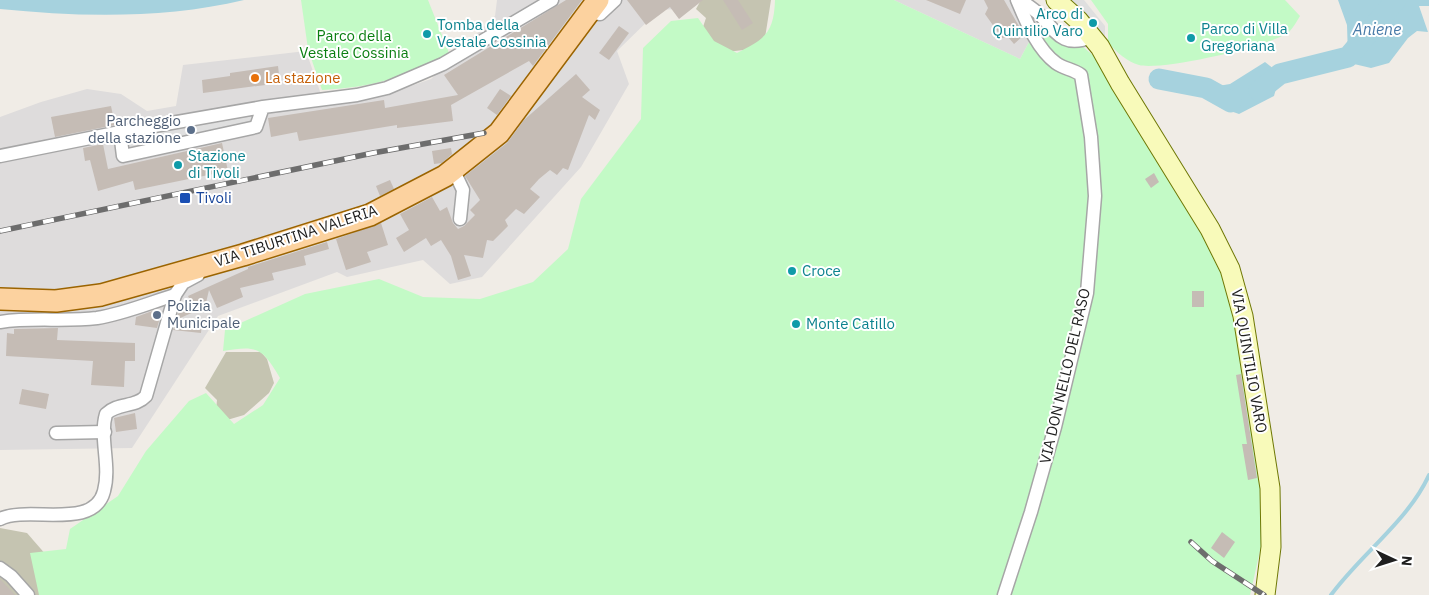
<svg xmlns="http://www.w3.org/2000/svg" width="1429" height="595" viewBox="0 0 1429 595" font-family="'IBM Plex Sans',sans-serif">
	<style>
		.residential { fill: #dedcdc }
		.construction { fill: #c5c4b1 }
		.park { fill: #c3fac6 }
		.parking { fill: #dfdfdf }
		.water { fill: #a6d2de }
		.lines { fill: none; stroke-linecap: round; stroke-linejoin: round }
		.stream { stroke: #a6d2de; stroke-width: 4 }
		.river { stroke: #a6d2de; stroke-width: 21 }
		.building { fill: #c5bcb5 }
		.minor-casing { stroke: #a6a6a6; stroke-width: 15 }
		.secondary-casing { stroke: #6f7805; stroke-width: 21 }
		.primary-casing { stroke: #9b6400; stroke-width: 24 }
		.minor { stroke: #fff; stroke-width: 12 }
		.secondary { stroke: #f8faba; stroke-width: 19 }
		.primary { stroke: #fcd29f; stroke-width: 21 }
		.rail-casing { stroke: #6d6d6d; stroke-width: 5.5 }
		.rail { stroke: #fff; stroke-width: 4; stroke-dasharray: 11; stroke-linecap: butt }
		.culture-dot { fill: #0f9aa8; stroke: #fff; stroke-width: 2 }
		.food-dot { fill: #e8710a; stroke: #fff; stroke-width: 2 }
		.service-dot { fill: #5c6f8a; stroke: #fff; stroke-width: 2 }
		.transit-dot { fill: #1a4fb4; stroke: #fff; stroke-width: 2 }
		.labels { text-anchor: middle; stroke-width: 4; stroke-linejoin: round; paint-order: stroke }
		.culture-label { font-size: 15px; fill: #0d838f; stroke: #fff; text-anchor: start }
		.park-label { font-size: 15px; fill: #0b7f12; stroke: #fff }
		.food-label { font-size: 15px; fill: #c56008; stroke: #fff; text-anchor: start }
		.service-label { font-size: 15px; fill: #4e5e75; stroke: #fff; text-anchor: end }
		.transit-label { font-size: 15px; fill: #164399; stroke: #fff; text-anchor: start }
		.street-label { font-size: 15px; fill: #1f1f1f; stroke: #fff }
		.water-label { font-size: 16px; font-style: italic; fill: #487aa8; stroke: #fff }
	</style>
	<rect width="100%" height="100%" fill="#f0ece6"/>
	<g class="residential">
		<path d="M497,0H702L692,8L659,10L617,51L629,84L581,167L482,277L450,284L423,260L347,277L337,272L218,316L132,448L0,450V117L41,102L87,89L121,94L147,111L176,106L183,65L306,51L324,103L382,96L431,79L495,16Z"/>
		<path d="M894,0H1033L1044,14L1020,59Z"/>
	</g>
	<g class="construction">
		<path d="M701,0H771L764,44L752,49L718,53L701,33L706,18L696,9Z"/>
		<path d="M226,352H261L267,359L274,383L269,393L244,415L227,420L216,411L217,400L205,388Z"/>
		<path d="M0,528L27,533L47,556V595H0Z"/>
	</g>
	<g class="park">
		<path d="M301,0H428L449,53C402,78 376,87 322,90L308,49Z"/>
		<path d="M775,0H894L1020,59L1044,14L1095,57L1127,112L1192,211L1221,267L1241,354L1263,506L1262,542L1250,595H39L30,553L66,549L70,529L118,496L146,451L189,401L206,393L234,424L263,405L280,378C262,348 258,345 223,351L225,330L305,294L379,279L423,297L480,299L533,282L568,249L581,199L641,119L643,48L671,21L698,18L714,41L737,53C764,39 774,34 775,0Z"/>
		<path d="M1091,0H1285L1300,16C1297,21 1293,28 1289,32C1271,46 1161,71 1139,65C1127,62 1117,52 1108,43V24Z"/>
	</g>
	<g class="parking">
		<path d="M1060,0H1084L1105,26V43Z"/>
		<path d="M258,111L254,124L127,150L125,135Z"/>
	</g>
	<g class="water">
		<path d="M0,0H244C165,19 80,17 0,9Z"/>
		<path d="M1338,0H1429V6H1419L1428,32L1417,31L1408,38L1389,63L1371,68L1354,64L1348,57L1347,25Z"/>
		<path d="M1265,62L1280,74L1274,96L1239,114L1219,107L1206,88L1230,84Z"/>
	</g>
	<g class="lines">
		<path class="stream" d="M1331,595C1361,554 1408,521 1429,475"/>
		<g class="river">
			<path d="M1159,79L1206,88L1231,102"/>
			<path d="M1259,91L1280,74L1348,57L1396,0"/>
		</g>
	</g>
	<g class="building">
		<path d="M566,0H582L533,66L529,61L451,105L453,121L397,128V125L299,141L297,132L271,137L268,118L384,100L385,108L458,95L444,75Z"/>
		<path d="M627,0H703L679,19L670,7L646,25Z"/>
		<path d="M723,0H738L753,23L742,30Z"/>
		<path d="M926,0H966L960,14Z"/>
		<path d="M984,0H1004L1024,35L1014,44L1008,37L1002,38L985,14L988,8Z"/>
		<path d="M619,26L629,33L609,60L599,53Z"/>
		<path d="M278,66L280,83L203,93L202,80L230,76V73Z"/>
		<path d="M576,74L590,90L582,97L600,110L595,120L589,115L568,170L563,168L557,175L550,170L539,179L530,189L540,197L524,214L516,209L505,220L508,226L493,241L487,240L483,258L464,255L471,276L458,280L451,256L441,240L431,246L426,238L404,252L396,238L409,230L400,214L432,197L440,211L447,207L453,223L458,229L464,226L475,215L470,210L480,200L465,176L507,143L524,120Z"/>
		<path d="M500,89L511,96L497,115L487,108Z"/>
		<path d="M111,106L115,125L55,137L51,117Z"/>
		<path d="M222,143L228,171L135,190L133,181L98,191L90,160L85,161L83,148L103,144L108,169Z"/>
		<path d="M451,148L452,154L442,163L434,164L432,151Z"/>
		<path d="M1154,173L1159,182L1151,188L1145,179Z"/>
		<path d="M390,180L394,189L380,196L376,186Z"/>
		<path d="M381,223L388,245L367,252L371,262L346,270L336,239Z"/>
		<path d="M327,242L329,249L304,256L306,265L272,273L274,280L240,288L243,297L217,308L209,290L205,307L178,319L202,323L201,333L173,330L180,308L191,302L188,296L248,269V267Z"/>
		<rect x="1192" y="291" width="12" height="16"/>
		<path d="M155,310L162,311L157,328L135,325L136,317Z"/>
		<path d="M58,328L57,340L135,343V361H125L124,387L91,385L93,361L6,356L7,333L14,334V329Z"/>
		<path d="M1241,374L1257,478L1248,480L1242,444H1247L1236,375Z"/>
		<path d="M22,389L49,394L46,409L19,404Z"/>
		<path d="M135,413L137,429L116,432L114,418Z"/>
		<path d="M1222,532L1235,542L1224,558L1211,548Z"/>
		<path d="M0,579L15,595H0Z"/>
	</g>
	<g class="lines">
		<g class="minor-casing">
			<g id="minor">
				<path d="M1021,0C1028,6 1037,11 1043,18C1059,37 1066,47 1092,37"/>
				<path d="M588,12L600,14L615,0"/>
				<path d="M263,107L256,127L123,156L120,132L263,107L357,95L387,88L443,64L552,0"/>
				<path d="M0,156L120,132"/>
				<path d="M453,169L463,190L460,219"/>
				<path d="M0,322C32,317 65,322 97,318C123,314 149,303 175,295"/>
				<path d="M56,433L105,432"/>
				<path d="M0,519C29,505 94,531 104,491C111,466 99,438 106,414C118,402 135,408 146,396L175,295L183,283L198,275"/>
				<path d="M0,568L11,576L28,595"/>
				<path d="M1004,595L1031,512L1055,427L1087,293L1095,196L1091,137L1081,75C1073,69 1064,69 1056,63C1037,49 1026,21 1017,0"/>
			</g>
		</g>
		<g class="secondary-casing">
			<path id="secondary" d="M1056,0L1078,20L1100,47L1120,83L1210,229L1230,269L1243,316L1270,488L1271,547L1265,595"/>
		</g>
		<g class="primary-casing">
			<path id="primary" d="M0,299L56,301L101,295L243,255L370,215L445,176L499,133L598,0"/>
		</g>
		<use href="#minor" class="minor"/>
		<use href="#secondary" class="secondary"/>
		<use href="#primary" class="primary"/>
		<g class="rail-casing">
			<g id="rail">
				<path d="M0,231L373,153L484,133"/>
				<path d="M1191,542L1212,561L1264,595"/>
			</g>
		</g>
		<use href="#rail" class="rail"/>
	</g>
	<g class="culture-dot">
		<circle cx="1093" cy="23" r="5"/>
		<circle cx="427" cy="34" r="5"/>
		<circle cx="1191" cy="38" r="5"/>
		<circle cx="178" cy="165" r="5"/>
		<circle cx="792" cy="271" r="5"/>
		<circle cx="796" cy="324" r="5"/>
	</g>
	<circle class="food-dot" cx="255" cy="78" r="5"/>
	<g class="service-dot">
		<circle cx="191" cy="130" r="5"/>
		<circle cx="157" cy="315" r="5"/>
	</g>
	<rect class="transit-dot" x="179" y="192" width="12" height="12" rx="2.5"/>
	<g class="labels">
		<g class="culture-label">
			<text x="1083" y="19" text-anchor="end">Arco di<tspan x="1083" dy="17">Quintilio Varo</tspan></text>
			<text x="437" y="30">Tomba della<tspan x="437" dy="17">Vestale Cossinia</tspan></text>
			<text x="1201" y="34">Parco di Villa<tspan x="1201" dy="17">Gregoriana</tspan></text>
			<text x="188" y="161">Stazione<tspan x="188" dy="17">di Tivoli</tspan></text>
			<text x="802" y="276">Croce</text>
			<text x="806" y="329">Monte Catillo</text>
		</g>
		<g class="park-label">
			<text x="354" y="41">Parco della<tspan x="354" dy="17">Vestale Cossinia</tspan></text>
		</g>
		<g class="food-label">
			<text x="265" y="83">La stazione</text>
		</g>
		<g class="service-label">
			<text x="181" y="126">Parcheggio<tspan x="181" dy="17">della stazione</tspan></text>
			<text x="167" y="311" text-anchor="start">Polizia<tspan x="167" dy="17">Municipale</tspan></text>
		</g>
		<g class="transit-label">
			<text x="196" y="203">Tivoli</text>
		</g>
		<g class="street-label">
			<text transform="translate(296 236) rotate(-18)" y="5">VIA TIBURTINA VALERIA</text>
			<text transform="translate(1249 361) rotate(80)" y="5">VIA QUINTILIO VARO</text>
			<text transform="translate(1065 376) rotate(-77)" y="5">VIA DON NELLO DEL RASO</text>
		</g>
		<g class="water-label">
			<text x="1377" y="35">Aniene</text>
		</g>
	</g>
	<g transform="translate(1394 560) rotate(94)" stroke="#ffffff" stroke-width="4" paint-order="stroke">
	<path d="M0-4L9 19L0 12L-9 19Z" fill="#1f1f1f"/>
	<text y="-8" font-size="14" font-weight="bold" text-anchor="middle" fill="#1f1f1f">N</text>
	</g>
</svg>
